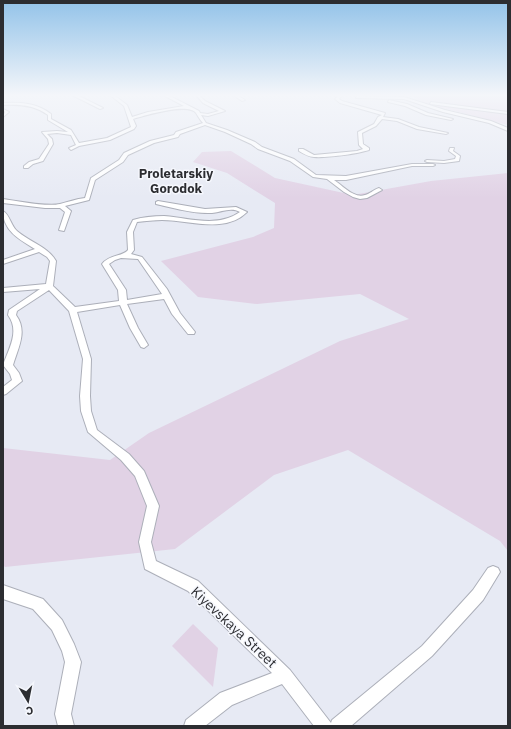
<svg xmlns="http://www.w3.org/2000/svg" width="511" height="729" viewBox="0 0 511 729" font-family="'IBM Plex Sans',sans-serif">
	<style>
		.green { fill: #e1d2e5 }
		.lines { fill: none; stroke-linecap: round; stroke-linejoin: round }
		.minor-casing { stroke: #acafb9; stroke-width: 2 }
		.minor { fill: #fff; fill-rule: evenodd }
		.labels { text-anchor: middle; stroke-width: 3; stroke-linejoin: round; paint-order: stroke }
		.far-district-label { font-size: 13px; font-weight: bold; fill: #2c2d31; stroke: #f5f7fd }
		.near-street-label { font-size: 14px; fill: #2c2d31; stroke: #f5f7fd }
	</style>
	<rect width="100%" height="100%" fill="#e7eaf4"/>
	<g class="green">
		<path d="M508,95V125L424,103L412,96Z"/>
		<path d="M231,151L275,178L353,195L431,181L508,173V551L500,541L348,450L274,475L175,549L5,567L3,565V448L110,460L149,433L340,341L409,319L360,294L257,304L198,297L161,261L253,237L274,228L275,203L227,173L193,162L202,152Z"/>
		<path d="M193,624L218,648L213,687L172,646Z"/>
	</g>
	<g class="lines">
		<g class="minor-casing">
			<g id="minor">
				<path d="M72,95H77L103,108L100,109Z"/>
				<path d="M110,95H114L127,105L132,117L148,112L184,106L163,95H168L199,111L200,113L208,114L219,111L203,103L196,95H199L205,101L225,111L208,116L201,115L206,123L227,130L255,142L262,147L294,159L316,175L346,176L412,164H433L435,165L433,166H412L346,180H334C342,185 354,199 365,195C370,194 373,190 379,188L382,190L367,198L360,199L353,197L344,192L327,179L313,177L290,161L258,149L251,144L225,132L205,125L180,134L178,137L154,143L128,155L123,162L95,180L89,200L65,206L71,211L64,231L59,230L65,212L60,208H45L3,203V199C17,201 47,207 60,204C68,202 76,199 85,198L91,178L119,160L124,153L150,141L174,135L176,132L203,123C200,120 198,116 196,113C188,102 144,116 133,119L136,126L134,129L110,140L79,146L71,150L69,148L76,145L71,135L57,133L47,134L52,139L53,144L43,161L33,164L28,168H24V166L29,162L39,159L49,144L48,139L42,132L57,131L68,132L48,120V115C35,105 19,104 3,105V103C21,102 37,103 51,114V119L71,130L79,143L107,138L131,127L124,106Z"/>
				<path d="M233,95H237L245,100L242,101Z"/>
				<path d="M339,95H342L339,99L342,101L385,113L383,117L398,119L419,127L448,133L446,134L417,129L397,121L382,119L376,126L362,133L363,144L369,148V150C356,154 327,158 314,157C309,157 304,154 299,151V149H303L314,155L357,151L363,149L359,145L358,132L374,124L378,117L382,115L340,103L335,99Z"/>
				<path d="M357,96L404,97L445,110L491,121L508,128V131L489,123L443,112L404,99L356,98Z"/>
				<path d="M389,100L407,104L428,113L453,119L451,120L426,115L405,106L388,102Z"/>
				<path d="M431,102L508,112V114L430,104Z"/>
				<path d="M3,109L9,112L3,117L5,112Z"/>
				<path d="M450,148H454L453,151L460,156L459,161L444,163L427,162L425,161L427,160L444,161L455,159L456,156L449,151Z"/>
				<path d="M158,201L205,209L236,207L247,212C225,234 190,220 162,220C154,220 146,221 137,222L133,232L134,250L131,254L142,257L167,289L180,313L195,332L194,334H188L172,314L164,299L127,304L138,328L148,345L144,348L141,347L130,328L120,305L77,312L91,359L90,396L91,411L97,430L129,454L144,471L159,506L151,542L156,561L198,581L290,670L331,723L332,720L422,646L473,590L488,568L493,566L498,568L500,572L483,600L432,656L351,726H314L282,684L232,705L205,726H184L186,720L220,693L272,673L188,591L145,569L139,542L147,506L135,476L121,460L88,432L81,411L80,396L83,359L69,311L49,290L17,311L16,315C28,331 18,348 13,365L19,373L22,381L6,394L3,395V387L12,380L10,374L3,365C9,348 20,331 8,315L9,310L40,289L3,292V288L46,284L50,261L47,257L39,252L3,264V260L35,249C20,240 3,231 3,211C10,215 11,226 17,231C30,242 48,247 56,261L53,286L75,307L119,301L118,290L102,264C110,254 122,257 128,250L127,232L133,220C143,217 154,216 164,216C190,218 217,228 240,212C231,207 222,212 212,213C194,214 174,208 156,204V202ZM121,258L138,259L162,294L127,300L126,290L109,264L115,260Z"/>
				<path d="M3,585L43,599L62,620L74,644L81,662L71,714L74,726H58L55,714L65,662L62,651L52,630L33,609L3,599Z"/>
			</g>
		</g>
		<use href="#minor" class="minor"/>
	</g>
	<linearGradient id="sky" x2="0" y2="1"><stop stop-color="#93c3e9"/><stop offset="0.48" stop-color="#f4f6fa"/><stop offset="1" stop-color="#f4f6fa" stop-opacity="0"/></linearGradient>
	<rect width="511" height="198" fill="url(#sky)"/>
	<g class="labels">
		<g class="far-district-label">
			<text x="176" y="178">Proletarskiy<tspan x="176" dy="15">Gorodok</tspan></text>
		</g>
		<g class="near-street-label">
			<text transform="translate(234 627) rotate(43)" y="5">Kiyevskaya Street</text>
		</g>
	</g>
	<rect width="511" height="729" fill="none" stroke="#2c2d31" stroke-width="8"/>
	<g transform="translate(28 701) rotate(170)" stroke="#f5f7fd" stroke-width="3" paint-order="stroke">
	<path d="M0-3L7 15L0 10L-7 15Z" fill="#2c2d31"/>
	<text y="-6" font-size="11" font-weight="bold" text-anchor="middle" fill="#2c2d31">С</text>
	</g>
</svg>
